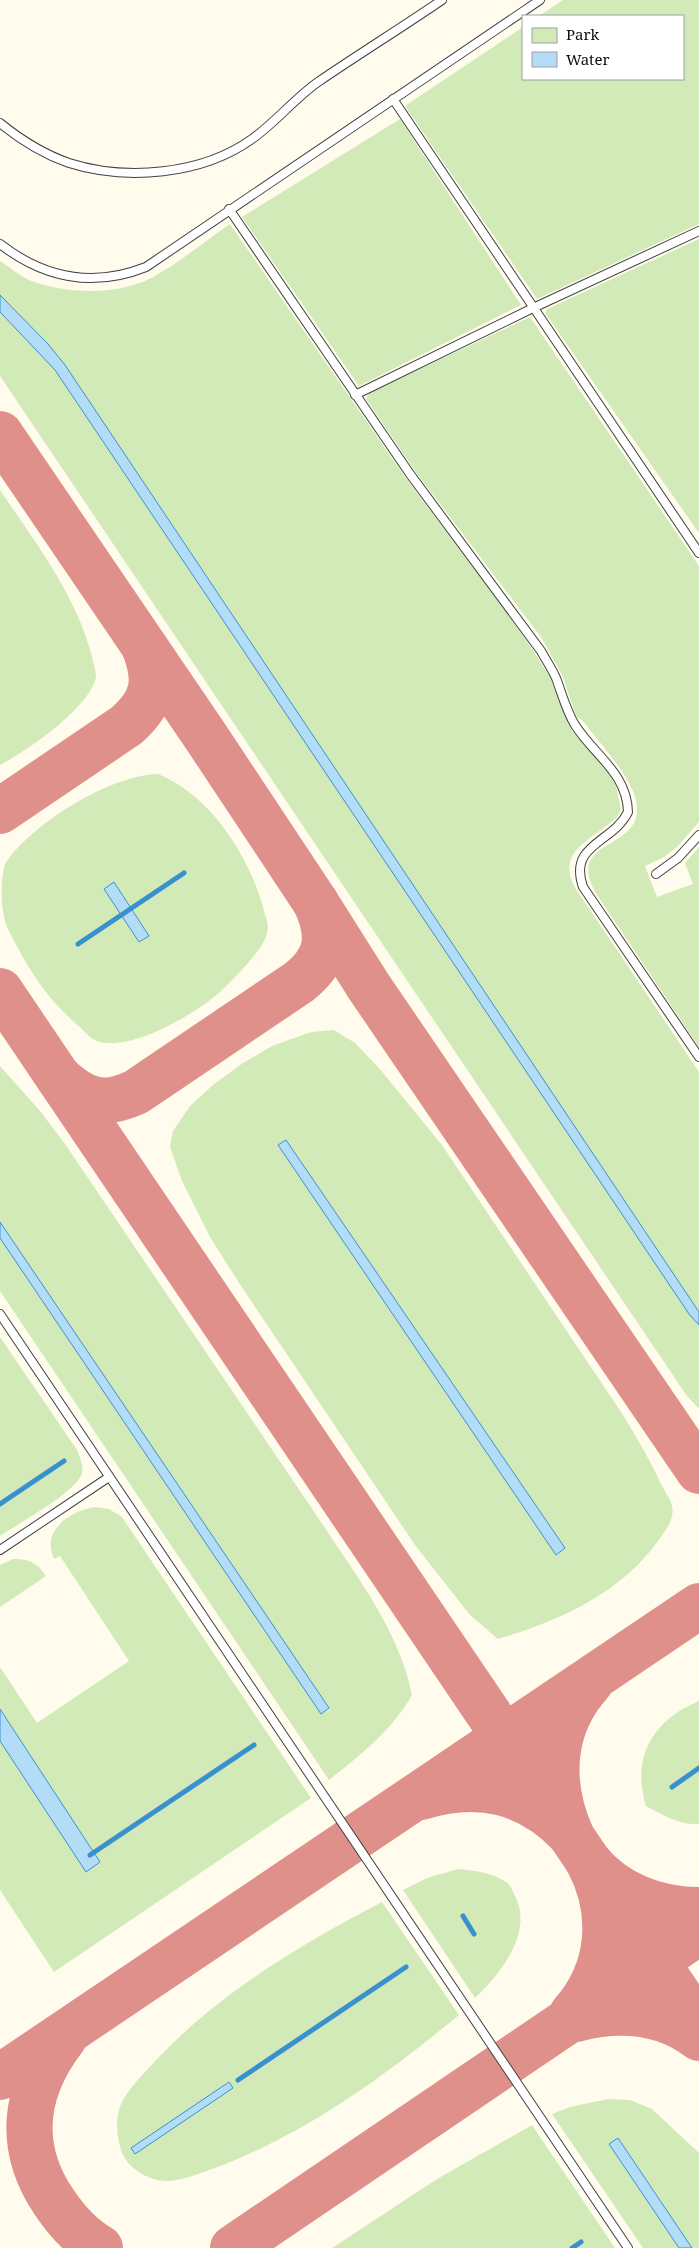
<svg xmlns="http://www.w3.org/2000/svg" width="699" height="2248" viewBox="0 0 699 2248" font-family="'Noto Serif',serif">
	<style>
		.green { fill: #d1eab8; fill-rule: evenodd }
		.water { fill: #b3dcf7; stroke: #3990cf }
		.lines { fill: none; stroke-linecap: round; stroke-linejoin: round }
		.stream { stroke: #3990cf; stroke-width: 5 }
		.taxiway { stroke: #e0908b; stroke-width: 46 }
		.lane-casing { stroke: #414141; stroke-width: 10 }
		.lane { stroke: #fff; stroke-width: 8 }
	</style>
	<rect width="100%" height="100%" fill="#fffcee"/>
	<g class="green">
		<path d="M563,0H699V224L537,299L405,106L523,27V79H683V16H539Z"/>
		<path d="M400,119L521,305L359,386L242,217Z"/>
		<path d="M230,224L405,477L519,629L550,677L559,702L572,731L610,775L616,786L621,810L617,817C595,839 553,850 576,889L699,1072V1312L48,344L0,295V261C9,267 19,275 29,280C65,294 116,296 151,278C179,263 204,242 230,224Z"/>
		<path d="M699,239V533L545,313L547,309Z"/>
		<path d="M0,312L55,370L689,1313L699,1325V1409L687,1396L635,1319L0,376Z"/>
		<path d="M530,317L699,566V822L677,847L664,857L645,866L657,897L693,884L685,863L699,847V1047L597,895C563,839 639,851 637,808C637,782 599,743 584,722L576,716L562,675L541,637L415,471L366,399L369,393Z"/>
		<path d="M0,490C35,542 77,596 92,657C93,663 96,670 96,676C92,706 26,752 0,765Z"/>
		<path d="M158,774C210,795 248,854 263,907C264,913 268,921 268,927C268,936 262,945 257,952C246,966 234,979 221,991C197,1013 130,1053 97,1041C91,1039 85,1032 81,1028C48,1001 28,969 9,931C0,914 0,882 5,864C31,824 110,775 158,774ZM115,883L149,936L140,942L104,889Z"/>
		<path d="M334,1030L355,1043L379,1068L442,1145L621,1412C636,1436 650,1460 662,1486C665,1492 671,1500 672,1506C675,1520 665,1531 658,1541C620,1594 559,1621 498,1639L470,1615L415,1545L241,1286L210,1237L182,1181L170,1147L173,1131L190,1106L213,1085L243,1063L272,1046L311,1032ZM286,1140L565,1548L557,1555L278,1145Z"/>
		<path d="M0,1066L40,1111L65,1144L323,1525C358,1578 399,1631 412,1695C392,1730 361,1755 329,1780L0,1291V1238L321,1714L329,1709L0,1222Z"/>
		<path d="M0,1337L77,1450C80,1458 85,1468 81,1476C71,1495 19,1523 0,1536Z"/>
		<path d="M95,1507L109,1509L122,1517L311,1798L54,1972L0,1890V1741L86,1871L100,1862L0,1709V1667L37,1723L129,1661L60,1556L54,1559C41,1531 69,1511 95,1507Z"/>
		<path d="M13,1559C30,1559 37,1563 46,1576L0,1607V1565Z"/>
		<path d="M699,1701V1824C679,1825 663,1815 646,1806C631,1757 653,1720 699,1701Z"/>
		<path d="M458,1869C474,1871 492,1872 506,1882C510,1884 512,1890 514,1894C535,1930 501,1974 475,1998L403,1890L427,1878Z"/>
		<path d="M382,1902L459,2015C385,2076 306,2134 215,2168C200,2173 182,2181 166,2181C148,2181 126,2167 121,2150C116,2134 115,2115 123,2100C133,2083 148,2069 161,2055C224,1990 302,1944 382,1902Z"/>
		<path d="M608,2099L630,2100L652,2109L699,2153V2248H692L618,2138L609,2144L679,2248H643L552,2114L570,2107Z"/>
		<path d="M532,2125L615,2248H332L437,2179Z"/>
	</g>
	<g class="water">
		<path d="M0,295L48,344L65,365L699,1312V1325L689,1314L55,370L0,312Z"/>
		<path d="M114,882L149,936L139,942L104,889Z"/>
		<path d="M286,1140L565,1548L556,1555L278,1145Z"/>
		<path d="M0,1222L329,1708L321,1714L0,1238Z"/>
		<path d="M0,1709L100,1862L86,1872L0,1741Z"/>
		<path d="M229,2082L233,2088L135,2154L131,2148Z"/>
		<path d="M618,2138L692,2248H679L609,2144Z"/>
	</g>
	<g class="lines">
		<g class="stream">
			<path d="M78,944L184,873"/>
			<path d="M0,1504L64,1461"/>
			<path d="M672,1787L699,1768"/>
			<path d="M90,1855L254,1745"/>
			<path d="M463,1916L474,1934"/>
			<path d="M238,2080L406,1967"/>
			<path d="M572,2248L581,2242"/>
		</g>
		<g class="taxiway">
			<path d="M0,434L206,737L316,903L369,987L699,1471"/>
			<path d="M0,811L127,725C155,700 157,680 144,646"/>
			<path d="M0,991L699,2025"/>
			<path d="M59,1078C85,1102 104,1107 136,1092L299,982C328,959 331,937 316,903"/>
			<path d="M421,1797C479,1779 529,1791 571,1835C548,1782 551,1726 590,1683"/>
			<path d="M572,2014C611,1970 615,1912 588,1861C615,1894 656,1910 699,1910"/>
			<path d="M576,2019C619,2008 662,2010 699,2038"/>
			<path d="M64,2038C24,2090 16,2146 54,2202C66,2220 81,2237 100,2248"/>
			<path d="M0,2077L699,1606"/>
			<path d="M233,2248L699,1932"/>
		</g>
		<g class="lane-casing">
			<g id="lane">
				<path d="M393,99L699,553"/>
				<path d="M0,123C21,140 43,154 69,163C126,181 202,175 252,139C276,122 294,99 318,82C359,54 401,28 442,0"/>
				<path d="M229,209L410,474L541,651C546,660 552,669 556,678C562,694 566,710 575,725C594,755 627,773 628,812C613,843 568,844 583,887L699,1057"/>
				<path d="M0,244C44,278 93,288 146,267L540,0"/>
				<path d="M355,395L533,308L699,231"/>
				<path d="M656,874L678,858L699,835"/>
				<path d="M0,1314L628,2248"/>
				<path d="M0,1550L109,1477"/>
			</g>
		</g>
		<use href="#lane" class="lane"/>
	</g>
	<rect x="522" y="15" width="162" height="65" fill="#ffffff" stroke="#9f9f9f"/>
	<rect x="532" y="28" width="25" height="15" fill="#d1eab8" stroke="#9f9f9f"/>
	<text x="566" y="40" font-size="15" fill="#0e0e0e">Park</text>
	<rect x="532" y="52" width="25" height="15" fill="#b3dcf7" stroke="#9f9f9f"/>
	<text x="566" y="65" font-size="15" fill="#0e0e0e">Water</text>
</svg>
